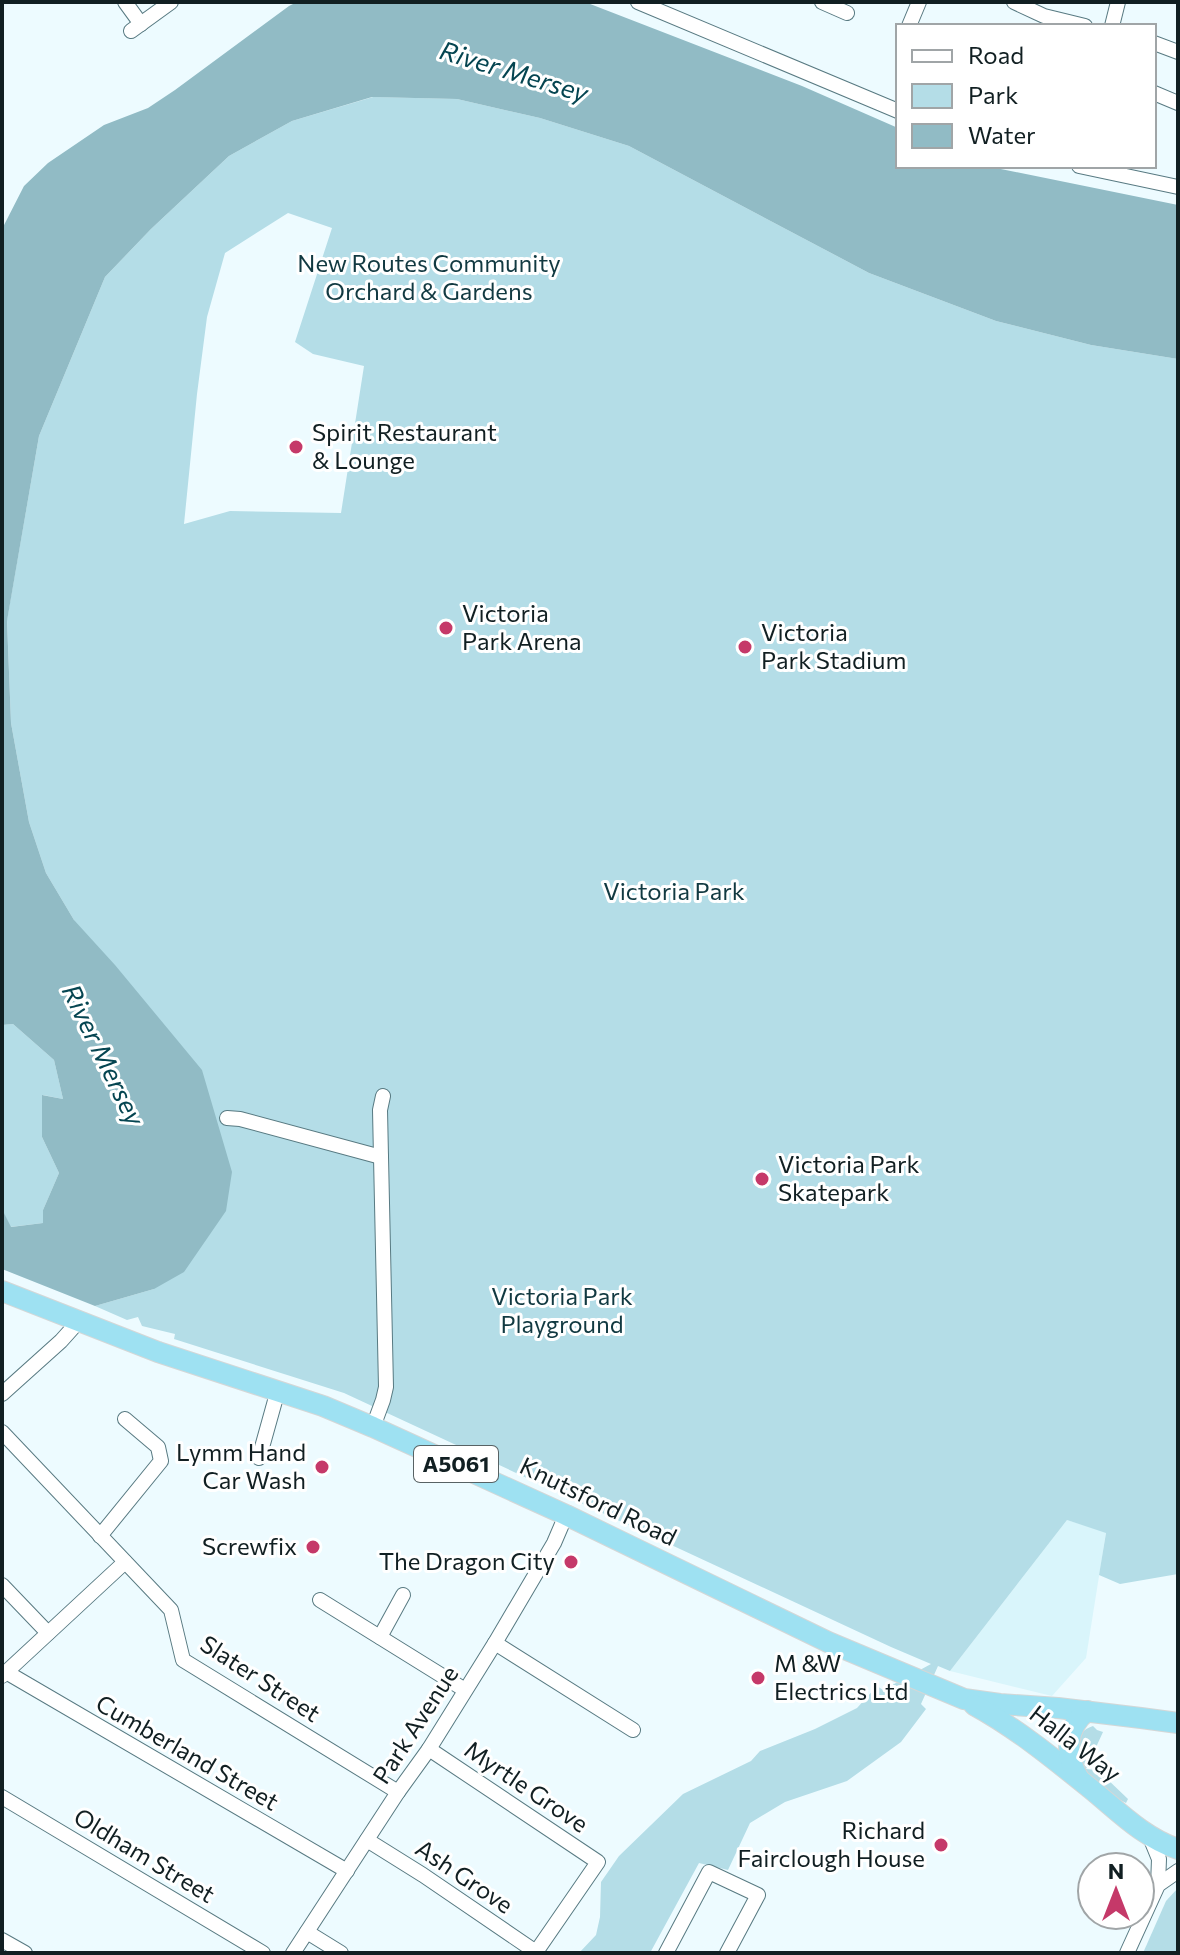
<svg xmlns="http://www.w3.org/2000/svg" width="1180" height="1955" viewBox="0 0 1180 1955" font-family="Commissioner,sans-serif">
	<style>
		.built { fill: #d9f5fb }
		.green { fill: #b4dde7; fill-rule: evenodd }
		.water { fill: #91bbc5 }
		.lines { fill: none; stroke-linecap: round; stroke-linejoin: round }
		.minor-casing { stroke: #587a82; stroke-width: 16 }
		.highway-casing { stroke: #d4d7d7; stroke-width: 22 }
		.minor { stroke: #fff; stroke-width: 14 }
		.highway { stroke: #9ee1f2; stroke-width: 20 }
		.poi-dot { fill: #c53969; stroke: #fff; stroke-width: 3 }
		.labels { text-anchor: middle; stroke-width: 6; stroke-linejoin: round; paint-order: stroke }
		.shield { fill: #fff; stroke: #586264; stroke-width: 2 }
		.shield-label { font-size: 22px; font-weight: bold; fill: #111f22 }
		.park-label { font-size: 24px; fill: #113941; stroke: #fff }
		.poi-label { font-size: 24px; fill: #111f22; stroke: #fff; text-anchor: start }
		.street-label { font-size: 24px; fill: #111f22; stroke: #fff }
		.water-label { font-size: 26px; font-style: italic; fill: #054551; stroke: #fff }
	</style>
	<rect width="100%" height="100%" fill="#edfbff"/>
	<path class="built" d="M1067,1520L1106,1532L1086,1658L1052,1696L950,1671Z"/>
	<g class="green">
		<path d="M373,97L457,99L540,118L629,146L869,273L996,321L1091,345L1178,359V1574L1120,1584L1099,1575L1106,1533L1067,1520L950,1671L938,1666L921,1704L926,1709L901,1742L847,1781L785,1802L750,1823L728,1870L699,1863L650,1953H579L596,1935L600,1917L601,1882L619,1856L683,1794L751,1761L760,1751L815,1729L857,1708L877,1686L883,1690L931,1664L891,1647L344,1393L174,1339L175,1334L142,1326L138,1317L127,1320L95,1306L154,1289L74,920L46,873L29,822L11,723L7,620L39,436L105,277L151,229L229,156L292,121ZM288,213L332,228L295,342L313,354L364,366L341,513L230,511L184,524L197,394L207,317L225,253Z"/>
		<path d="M13,1024L54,1060L63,1099L43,1095L42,1137L59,1173L43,1210V1223L10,1227L2,1209V1025Z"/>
		<path d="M1093,1726L1097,1730L1103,1732L1086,1769L1105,1771V1777L1128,1799L1126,1803C1105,1793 1073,1771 1078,1745C1080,1734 1082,1730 1093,1726Z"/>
		<path d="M1178,1888V1953H1143L1166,1901Z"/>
	</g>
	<path class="water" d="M297,2H585L802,86L898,128V166H986L1178,205V359L1091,345L996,321L869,273L629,146L540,118L457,99L372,97L292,121L229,156L151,229L105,277L39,436L7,621L11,723L29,822L46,873L74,920L115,965L202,1070L232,1172L226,1211L184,1272L154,1289L95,1306L2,1269V1209L11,1227L43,1223V1210L59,1173L42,1137V1095L63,1099L54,1060L13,1024L2,1025V229L24,186L48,163L104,125L148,108L175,90L289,6Z"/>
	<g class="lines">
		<g class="minor-casing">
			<g id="minor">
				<path d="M125,2L141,24"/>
				<path d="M638,2L898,111"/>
				<path d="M822,2L847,13"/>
				<path d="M1014,2L1044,16L1085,26"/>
				<path d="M909,26L919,2"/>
				<path d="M1112,26L1118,2"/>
				<path d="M131,31L171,2"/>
				<path d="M1154,43L1178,52"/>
				<path d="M1154,93L1178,103"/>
				<path d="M1079,166L1178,187"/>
				<path d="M227,1118L240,1119L381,1157"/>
				<path d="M2,1394L61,1341L78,1322"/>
				<path d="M373,1427L383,1400L386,1387L381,1157L380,1110L383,1096"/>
				<path d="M2,1432L171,1610L183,1660L398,1792"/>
				<path d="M259,1458L278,1390"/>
				<path d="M100,1536L161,1461L158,1447L125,1419"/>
				<path d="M2,1585L48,1633"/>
				<path d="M320,1600L465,1690"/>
				<path d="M380,1637L403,1595"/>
				<path d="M495,1643L633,1730"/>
				<path d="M6,1672L347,1871"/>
				<path d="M2,1676L125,1562"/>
				<path d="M2,1797L263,1953"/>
				<path d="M1150,1837L1159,1859L1158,1885"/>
				<path d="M367,1840L423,1875L536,1952L598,1862L429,1749"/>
				<path d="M307,1932L341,1953"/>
				<path d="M2,1940L25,1953"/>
				<path d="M293,1953L398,1792L429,1749L495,1643L554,1543L566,1515"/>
				<path d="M666,1953L709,1872L758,1895L727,1953"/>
				<path d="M1127,1953L1158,1885L1178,1871"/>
			</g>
		</g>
		<g class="highway-casing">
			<g id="highway">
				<path d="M2,1291L158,1352L323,1406L373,1427L566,1515L828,1642L964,1699L1000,1704L1058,1708L1141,1718L1178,1723"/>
				<path d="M974,1705C1016,1728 1054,1759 1091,1789C1118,1811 1144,1838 1178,1849"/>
				<path d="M1078,1777C1065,1755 1065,1728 1087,1711"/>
			</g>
		</g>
		<use href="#minor" class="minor"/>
		<use href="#highway" class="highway"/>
	</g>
	<g class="poi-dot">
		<circle cx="296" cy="447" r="8"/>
		<circle cx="446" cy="628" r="8"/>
		<circle cx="745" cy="647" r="8"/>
		<circle cx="762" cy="1179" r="8"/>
		<circle cx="322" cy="1467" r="8"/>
		<circle cx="313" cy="1547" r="8"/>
		<circle cx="571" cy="1562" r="8"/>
		<circle cx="758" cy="1678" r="8"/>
		<circle cx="941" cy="1845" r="8"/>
	</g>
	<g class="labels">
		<rect class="shield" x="414" y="1446" width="84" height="36" rx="6"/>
		<g class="shield-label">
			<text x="456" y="1472">A5061</text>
		</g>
		<g class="park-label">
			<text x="429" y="272">New Routes Community<tspan x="429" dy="28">Orchard &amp; Gardens</tspan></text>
			<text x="674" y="900">Victoria Park</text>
			<text x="562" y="1305">Victoria Park<tspan x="562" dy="28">Playground</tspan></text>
		</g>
		<g class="poi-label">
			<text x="312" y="441">Spirit Restaurant<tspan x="312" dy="28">&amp; Lounge</tspan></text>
			<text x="462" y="622">Victoria<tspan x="462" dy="28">Park Arena</tspan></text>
			<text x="761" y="641">Victoria<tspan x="761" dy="28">Park Stadium</tspan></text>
			<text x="778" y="1173">Victoria Park<tspan x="778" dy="28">Skatepark</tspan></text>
			<text x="306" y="1461" text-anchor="end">Lymm Hand<tspan x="306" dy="28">Car Wash</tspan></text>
			<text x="297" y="1555" text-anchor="end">Screwfix</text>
			<text x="555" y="1570" text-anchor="end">The Dragon City</text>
			<text x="774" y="1672">M &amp;W<tspan x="774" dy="28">Electrics Ltd</tspan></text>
			<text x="925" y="1839" text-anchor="end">Richard<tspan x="925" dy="28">Fairclough House</tspan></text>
		</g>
		<g class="street-label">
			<text transform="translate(598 1502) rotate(26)" y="8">Knutsford Road</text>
			<text transform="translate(260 1679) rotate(33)" y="8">Slater Street</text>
			<text transform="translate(416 1725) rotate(-57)" y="8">Park Avenue</text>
			<text transform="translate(1075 1744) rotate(38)" y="8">Halla Way</text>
			<text transform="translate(187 1753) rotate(30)" y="8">Cumberland Street</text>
			<text transform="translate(526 1787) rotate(34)" y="8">Myrtle Grove</text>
			<text transform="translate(144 1856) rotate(31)" y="8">Oldham Street</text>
			<text transform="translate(464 1877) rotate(34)" y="8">Ash Grove</text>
		</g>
		<g class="water-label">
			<text transform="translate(514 72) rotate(17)" y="9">River Mersey</text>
			<text transform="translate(103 1055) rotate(64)" y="9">River Mersey</text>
		</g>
	</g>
	<rect width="1180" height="1955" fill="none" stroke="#111f22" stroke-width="8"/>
	<rect x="896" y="24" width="260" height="144" fill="#ffffff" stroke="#a0a5a7" stroke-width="2"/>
	<rect x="912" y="50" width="40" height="12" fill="#ffffff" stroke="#a0a5a7" stroke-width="2"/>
	<text x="968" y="64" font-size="24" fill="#111f22">Road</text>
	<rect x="912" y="84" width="40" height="24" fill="#b4dde7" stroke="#a0a5a7" stroke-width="2"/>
	<text x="968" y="104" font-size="24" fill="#111f22">Park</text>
	<rect x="912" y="124" width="40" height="24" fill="#91bbc5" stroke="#a0a5a7" stroke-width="2"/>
	<text x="968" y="144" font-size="24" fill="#111f22">Water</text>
	<g transform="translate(1116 1891)"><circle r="38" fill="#ffffff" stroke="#a0a5a7" stroke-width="2"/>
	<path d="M0-6L14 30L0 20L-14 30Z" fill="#c53969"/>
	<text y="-12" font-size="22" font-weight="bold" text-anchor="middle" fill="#111f22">N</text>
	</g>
</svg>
